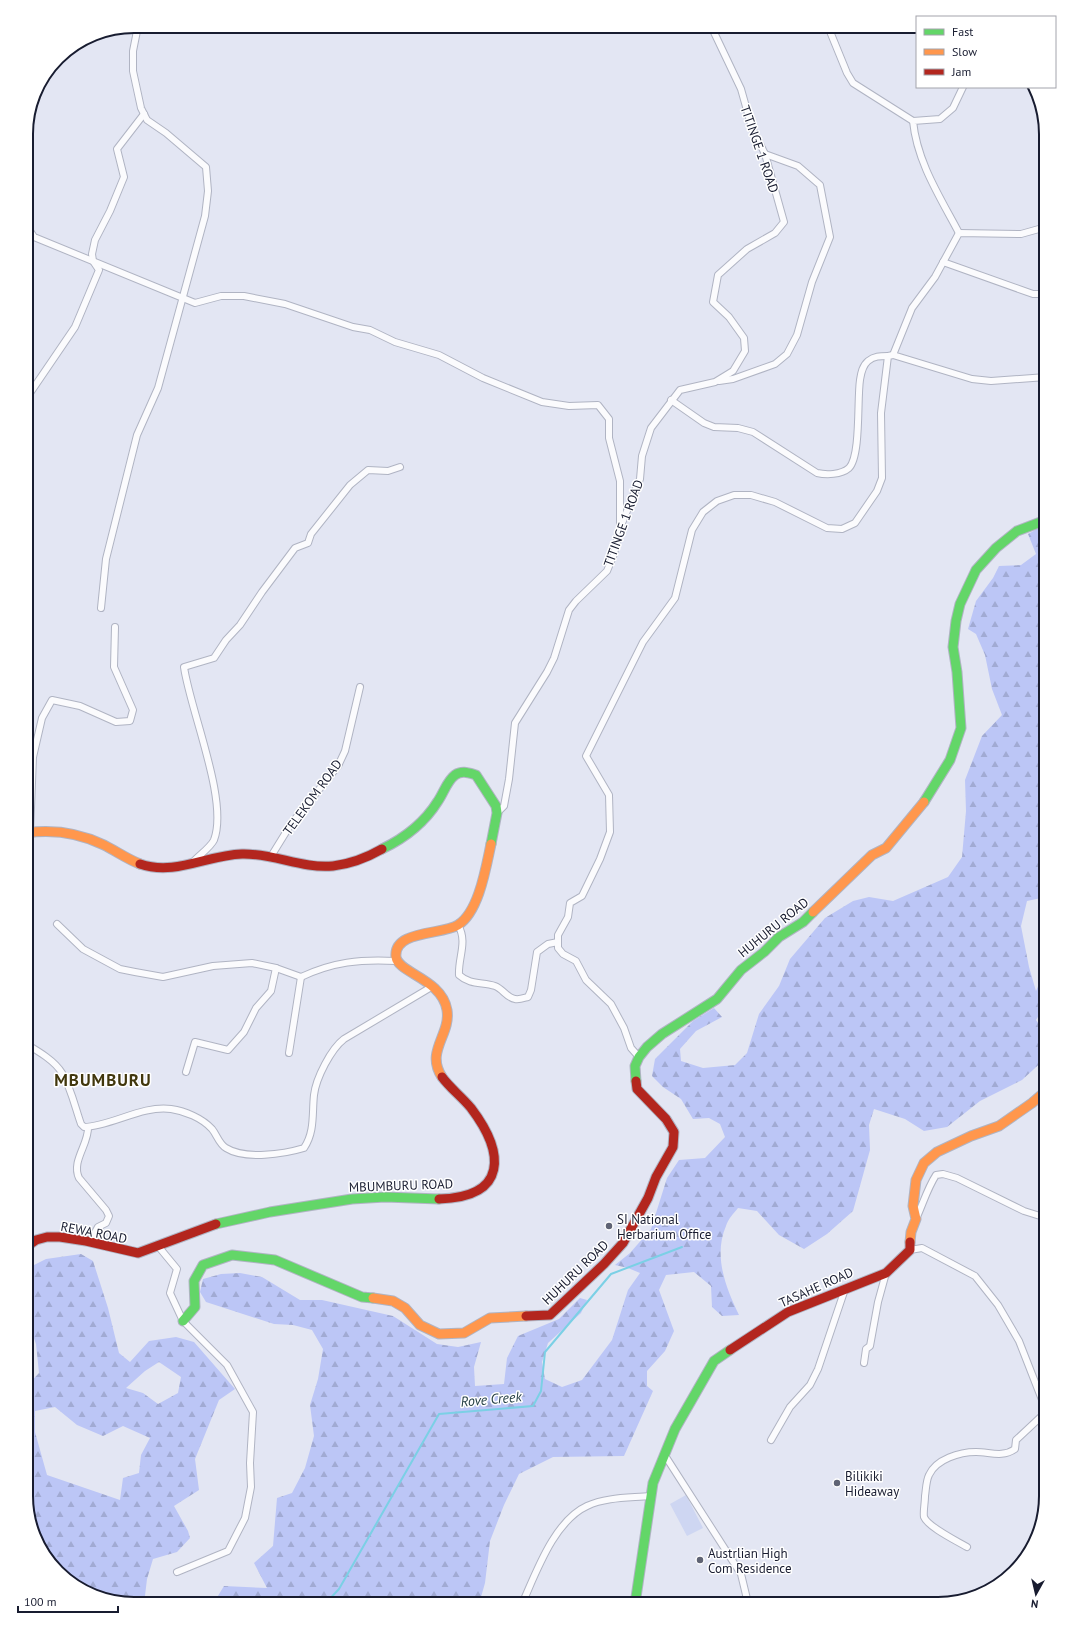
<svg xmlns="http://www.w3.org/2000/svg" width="1072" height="1630" viewBox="0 0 1072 1630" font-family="'PT Sans',sans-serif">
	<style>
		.grass { fill: #ced6f2 }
		.forest { fill: url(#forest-firs); fill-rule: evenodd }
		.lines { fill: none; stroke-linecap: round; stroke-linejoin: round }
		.stream { stroke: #7bd0e5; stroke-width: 2 }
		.street-casing { stroke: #b0b4c3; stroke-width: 8 }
		.fast-casing { stroke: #b0b4c3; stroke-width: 11 }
		.slow-casing { stroke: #b0b4c3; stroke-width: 11 }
		.jam-casing { stroke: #b0b4c3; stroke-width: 11 }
		.street { stroke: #fbfbfd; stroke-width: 6 }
		.fast { stroke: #63d668; stroke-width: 9 }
		.slow { stroke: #ff974d; stroke-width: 9 }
		.jam { stroke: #b3261e; stroke-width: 9 }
		.poi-dot { fill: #5f6374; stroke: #fff; stroke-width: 1.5 }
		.labels { text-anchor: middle; stroke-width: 3; stroke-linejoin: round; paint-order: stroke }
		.street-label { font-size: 13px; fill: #181c30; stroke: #fff }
		.poi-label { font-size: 13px; fill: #181c30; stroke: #fff; text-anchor: start }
		.water-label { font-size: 14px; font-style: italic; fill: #274147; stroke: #fff }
		.district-label { font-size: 17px; font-weight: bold; letter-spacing: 1px; fill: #41370d; stroke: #fff }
		.rim { fill: none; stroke: #181c30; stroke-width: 2 }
	</style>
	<defs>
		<pattern id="forest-firs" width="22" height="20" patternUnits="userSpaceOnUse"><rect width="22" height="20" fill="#bcc6f6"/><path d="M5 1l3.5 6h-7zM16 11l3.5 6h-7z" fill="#a1aad3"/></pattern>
	</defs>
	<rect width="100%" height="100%" fill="#e3e6f3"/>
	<path class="grass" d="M686,1495L703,1528L687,1536L670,1504Z"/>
	<g class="forest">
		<path d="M1046,524V600L1042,611L1046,616V897L1027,901L1021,926L1029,967L1036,991L1046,968V1004L1036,1020L1046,1034V1058L1022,1080L980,1101L947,1127L924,1131L905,1119L874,1109L869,1125L870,1150L853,1211L827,1234L804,1249L779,1235L757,1211L738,1208C734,1213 728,1219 726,1226C713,1256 726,1288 739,1315L722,1316L712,1307L711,1286L694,1272L666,1275L659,1290L674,1331L665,1351L647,1371V1386L653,1391L624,1456L553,1457L519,1474L504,1505L490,1541L485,1583L479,1604H213L224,1586L267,1588L254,1563L273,1546L277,1498L292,1493L305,1468L314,1436L310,1405L318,1379L323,1349L312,1330L293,1325L274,1324L206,1302L200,1292L203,1279L221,1274L240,1273L262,1277L300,1300H322L393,1316L437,1344L458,1347L481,1342L474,1367L475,1386L504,1384L507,1358L518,1336L559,1319L580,1298L587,1300L581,1313L548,1343L542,1362L545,1379L562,1387L582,1380L612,1340L628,1290L640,1273L628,1268L615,1265L630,1253L651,1229L667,1178L679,1160L705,1158L725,1137L720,1124L709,1118L693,1119L681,1099L663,1087L652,1076L655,1059L693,1021L714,1008L722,1017L696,1031L680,1049L681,1061L703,1068L735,1065L747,1053L759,1014L779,986L790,959L825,918L853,901L869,897L893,901L948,877L962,857L966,811L965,780L982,736L1002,715L992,689L985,655L976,634L968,629L976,601L993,578L999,566L1021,565L1036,554L1028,534Z"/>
		<path d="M81,1254L93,1261L108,1308L119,1353L130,1362L149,1341L176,1337L194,1342L235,1389L219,1400L195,1459L199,1490L174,1506L188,1531L190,1538L177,1552L153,1559L147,1579L144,1604H127L74,1586L40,1550L29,1507L31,1505L30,1464L26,1387L39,1373L36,1344L26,1315V1269L46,1259ZM159,1362L181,1377L178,1393L158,1404L143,1393L126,1388L145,1371ZM55,1407L77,1425L103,1436L123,1426L150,1438L141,1455L139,1473L123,1478L120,1500L47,1475L35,1432V1411Z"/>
	</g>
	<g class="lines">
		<path class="stream" d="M325,1604L339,1589L439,1414L533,1406L541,1391L545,1352L611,1274L682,1247"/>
		<g class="street-casing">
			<g id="street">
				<path d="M829,26V29L847,73L853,83L913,121"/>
				<path d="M26,225L34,237L195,303L221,296H244L285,304L353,327L370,330L395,342L439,355L483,378L542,402L569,406L598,405L609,419V438L620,481V525"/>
				<path d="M959,233C940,197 917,162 913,121L940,119L953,108L963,87"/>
				<path d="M943,262L1033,294H1046"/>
				<path d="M1046,377L991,381L972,379L893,355L912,308L935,277L959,233L1021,234L1046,227"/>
				<path d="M719,381L733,379L775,364L787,354L797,335L812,282L830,237L820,185L798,166L765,154"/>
				<path d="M26,399L75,327L99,270L93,261L92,254L95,240L110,211L124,177L117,149L144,114"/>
				<path d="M671,400L704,423L714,427L738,428L753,432L817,473C826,475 841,475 849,468C861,456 857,399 860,380C861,374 862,366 868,361C874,356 880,356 888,356"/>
				<path d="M101,608L106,559L137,435L158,388L205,216L208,191L206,167L166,133L147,120L141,108L133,71V51L138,26"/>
				<path d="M26,635L29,640L27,670"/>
				<path d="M497,813L504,806L509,779L515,723L547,672L554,658L569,610L576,601L607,571L614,554L620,528L640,479L642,456L651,428L680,390L715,382L733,371L745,351L744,338L729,317L713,302L718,275L747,249L775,233L784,222L765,154L752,128L741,89L711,26"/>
				<path d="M30,833L33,757L42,718L52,700L80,706L116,722L130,721L133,710L114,667L115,627"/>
				<path d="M270,858L291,824L338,766L345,751L360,687"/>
				<path d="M191,864C197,857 211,847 214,840C229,801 190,710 184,667L214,658L226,640L240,625L262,592L295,548L308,543L311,534L350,485L368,470L388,471L400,467"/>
				<path d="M57,924L83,949L120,969L135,972L163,977L213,966L252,963L276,968L301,977C333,962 360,959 396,961"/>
				<path d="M458,925C468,942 458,957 459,975C470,985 482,982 495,986C503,989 507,998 515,999C519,1000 524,998 528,997L531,990L537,952L548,944L558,942"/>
				<path d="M26,1044C38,1051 55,1061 62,1073C71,1088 75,1107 81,1124L84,1127C112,1126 142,1105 171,1109C185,1111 202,1118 212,1129C217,1135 219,1144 226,1148C245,1160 284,1154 304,1148C315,1132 312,1113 314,1095C316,1078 331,1049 344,1039L433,986"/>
				<path d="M289,1053L301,977"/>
				<path d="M639,1057L631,1048L624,1028L611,1004L586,980L576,961L563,954L558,948V935L568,917L570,903L582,896L600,859L610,832L609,795L586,756L643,642L675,598L692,530L703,512L717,501L734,495H751L775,502L827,528L842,529L855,523L877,491L882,478L881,413L888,356L893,355"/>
				<path d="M186,1072L195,1042L228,1050L244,1032L256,1008L271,991L276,968"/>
				<path d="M88,1127C89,1144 71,1161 79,1178L106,1210L109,1216L106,1223L98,1227L90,1242"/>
				<path d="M916,1219C923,1204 927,1189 936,1175L943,1174L957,1178L1024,1211L1040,1216L1046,1222"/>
				<path d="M158,1246L177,1269L170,1293L183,1321L227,1365L253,1412L250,1463L251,1487L245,1518L228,1551L177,1572"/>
				<path d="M910,1250L922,1248L975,1276L998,1305L1019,1341L1046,1410"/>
				<path d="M864,1363L866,1349L870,1346L878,1302L886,1273"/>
				<path d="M771,1440L790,1407L810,1385L818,1369L845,1289"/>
				<path d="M664,1454L741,1574L747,1599L746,1604"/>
				<path d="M967,1547C957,1541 928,1527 924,1517C923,1512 925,1503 925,1496C926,1490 926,1481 929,1475C936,1459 960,1452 976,1452C990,1452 1002,1458 1015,1449L1016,1440L1046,1412"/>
				<path d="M522,1604C536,1573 554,1521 587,1506C606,1497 630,1498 650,1496"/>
			</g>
		</g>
		<g class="fast-casing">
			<g id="fast">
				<path d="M924,802L950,760L961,728L957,672L953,647L956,621L960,604L976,570L996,548L1017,531L1046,520"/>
				<path d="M382,849C405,838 425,822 438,801C444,792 447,781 455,775C462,770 469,773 476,775L496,806L497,813L491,844"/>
				<path d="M636,1081L635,1066L639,1057L647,1047L662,1034L717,999L741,970L764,952L779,937L803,922L813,912"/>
				<path d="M216,1224L270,1212L352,1199L385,1197L439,1199"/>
				<path d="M183,1321L195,1307L194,1281L203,1265L232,1255L275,1260L362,1297L373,1298"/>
				<path d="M635,1604L653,1483L675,1429L714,1361L730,1350"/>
			</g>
		</g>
		<g class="slow-casing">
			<g id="slow">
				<path d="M26,833C54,829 79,833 104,845C116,851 127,859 140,864"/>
				<path d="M813,912L872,855L886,848L924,802"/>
				<path d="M442,1077C425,1051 451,1035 447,1010C442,979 398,973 396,957C393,930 442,935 458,925C479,912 486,867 491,844"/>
				<path d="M910,1242L911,1232L916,1219L913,1206L916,1180L924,1163L937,1152L971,1136L999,1126L1032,1103L1046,1091"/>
				<path d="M373,1298L393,1301L405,1308L420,1325L439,1334L464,1333L490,1318L526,1316"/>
			</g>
		</g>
		<g class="jam-casing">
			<g id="jam">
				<path d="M140,864C175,876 207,855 242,854C273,853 302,869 333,866C350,864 368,857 382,849"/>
				<path d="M439,1199C508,1197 505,1153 471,1108C462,1097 450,1088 442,1077"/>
				<path d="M26,1247L36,1240L47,1237H60L86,1241L138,1253L216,1224"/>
				<path d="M526,1316L550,1315L604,1264L623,1243L648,1198L656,1177L673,1147L674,1132L666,1119L637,1089L636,1081"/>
				<path d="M730,1350L788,1312L886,1273L910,1250V1242"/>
			</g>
		</g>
		<use href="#street" class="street"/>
		<use href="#fast" class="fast"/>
		<use href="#slow" class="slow"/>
		<use href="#jam" class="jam"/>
	</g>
	<g class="poi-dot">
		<circle cx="609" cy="1226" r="4"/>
		<circle cx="837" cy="1483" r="4"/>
		<circle cx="700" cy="1560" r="4"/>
	</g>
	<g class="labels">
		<g class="street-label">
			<text transform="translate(760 149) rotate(71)" y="5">TITINGE 1 ROAD</text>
			<text transform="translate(623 523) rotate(-70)" y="5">TITINGE 1 ROAD</text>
			<text transform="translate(312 797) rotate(-54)" y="5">TELEKOM ROAD</text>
			<text transform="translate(773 927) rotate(-39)" y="5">HUHURU ROAD</text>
			<text transform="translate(401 1185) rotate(-2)" y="5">MBUMBURU ROAD</text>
			<text transform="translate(94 1232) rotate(11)" y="5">REWA ROAD</text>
			<text transform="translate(575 1272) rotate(-44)" y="5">HUHURU ROAD</text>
			<text transform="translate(816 1287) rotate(-24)" y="5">TASAHE ROAD</text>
		</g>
		<g class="poi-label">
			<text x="617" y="1224">SI National<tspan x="617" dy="15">Herbarium Office</tspan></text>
			<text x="845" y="1481">Bilikiki<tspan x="845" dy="15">Hideaway</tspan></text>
			<text x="708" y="1558">Austrlian High<tspan x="708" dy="15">Com Residence</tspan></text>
		</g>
		<g class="water-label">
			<text transform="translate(491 1399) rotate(-5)" y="5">Rove Creek</text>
		</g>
		<g class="district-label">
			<text x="103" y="1086">MBUMBURU</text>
		</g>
	</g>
	<path d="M0 0H1072V1630H0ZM134 33H938A101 101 0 0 1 1039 134V1496A101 101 0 0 1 938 1597H134A101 101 0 0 1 33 1496V134A101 101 0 0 1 134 33Z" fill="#fff" fill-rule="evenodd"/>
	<path class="rim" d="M134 33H938A101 101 0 0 1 1039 134V1496A101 101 0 0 1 938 1597H134A101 101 0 0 1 33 1496V134A101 101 0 0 1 134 33Z"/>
	<rect x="916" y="16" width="140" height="72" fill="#ffffff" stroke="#a3a4ac"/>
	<rect x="924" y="29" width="20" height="6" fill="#63d668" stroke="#a3a4ac"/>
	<text x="952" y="36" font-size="12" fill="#181c30">Fast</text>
	<rect x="924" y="49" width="20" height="6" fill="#ff974d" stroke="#a3a4ac"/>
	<text x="952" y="56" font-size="12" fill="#181c30">Slow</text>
	<rect x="924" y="69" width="20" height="6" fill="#b3261e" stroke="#a3a4ac"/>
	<text x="952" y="76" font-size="12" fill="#181c30">Jam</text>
	<g transform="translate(1036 1594) rotate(188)" stroke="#ffffff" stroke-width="3" paint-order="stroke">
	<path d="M0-3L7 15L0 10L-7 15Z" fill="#181c30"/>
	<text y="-6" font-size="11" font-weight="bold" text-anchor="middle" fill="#181c30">N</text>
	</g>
	<path d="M18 1606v6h100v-6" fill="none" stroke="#181c30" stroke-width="2"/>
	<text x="24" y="1606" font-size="12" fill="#181c30" stroke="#ffffff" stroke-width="3" paint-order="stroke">100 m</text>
</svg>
